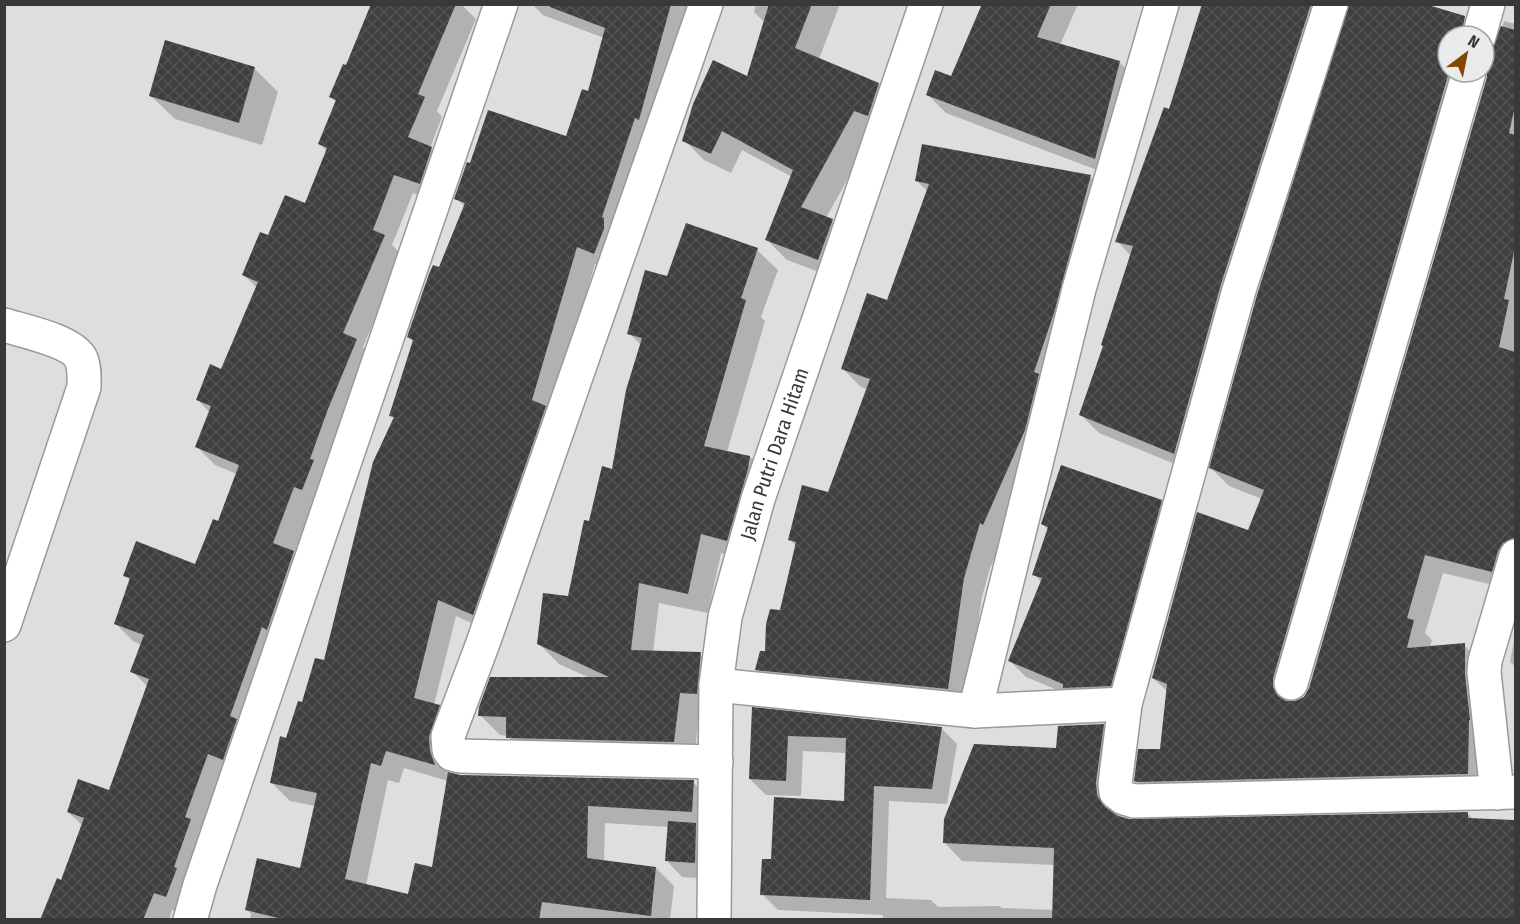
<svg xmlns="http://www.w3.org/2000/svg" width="1520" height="924" viewBox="0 0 1520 924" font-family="'Fira Sans Condensed',sans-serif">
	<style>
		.shadow { fill: #0003; fill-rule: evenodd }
		.building { fill: url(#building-cross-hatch) }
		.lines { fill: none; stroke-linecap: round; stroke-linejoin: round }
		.minor-casing { stroke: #98999a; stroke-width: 36 }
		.minor { stroke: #fff; stroke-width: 33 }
		.labels { text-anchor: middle; stroke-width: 6; stroke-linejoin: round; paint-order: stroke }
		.street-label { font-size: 20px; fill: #39393a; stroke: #eaebed }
	</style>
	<defs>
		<pattern id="building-cross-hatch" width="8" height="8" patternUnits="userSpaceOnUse" patternTransform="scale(1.5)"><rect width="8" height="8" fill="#3e3f40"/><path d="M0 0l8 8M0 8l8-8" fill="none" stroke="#525354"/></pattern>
	</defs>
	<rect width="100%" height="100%" fill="#dddee0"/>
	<g class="shadow">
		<path d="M372,4H461L476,19L437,111L442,117L430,148L450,167L438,202L413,193L392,245L402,255L363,347L375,359L313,505L294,553L312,571L184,915L172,910L169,920H41L62,882L83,826L68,812L110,792L148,687L132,671L142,645L134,642L115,623L130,581L125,575L196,566L219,523L237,474L215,465L197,447L210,413L198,400L222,370L257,288L244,275L269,237L306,205L327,151L320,144L337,103L331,97L347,67Z"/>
		<path d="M532,4H703L612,271L595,264L551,414L491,632L456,616L434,705L439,706L457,724L447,756L448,771L449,774L459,776L693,782L711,800V879L682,877L666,860L669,827L605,823L604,862L656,868L674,886L670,920H250L251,914L247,909L302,870L316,806L290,801L272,783L287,740L325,662L394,419L391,415L414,342L409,337L440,269L465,207L456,198L567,138L589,93L604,38L543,15ZM404,768L448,781L433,869L409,896L366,885L388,780L399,783Z"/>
		<path d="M756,4H840L819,59L879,84L899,104L875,130L826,218L832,221L852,241L838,279L787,260L767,240L792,177L742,150L731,173L704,160L684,140L748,78L765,23L754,12Z"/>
		<path d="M984,4H1078L1060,45L1119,62L1138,80L1113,176L946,113L928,95L952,78Z"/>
		<path d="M1204,4H1343L1192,471L1099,433L1081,415L1105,347L1131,256L1117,241L1170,111Z"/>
		<path d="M1351,4L1464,17L1483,36H1448V72H1482L1291,697L1290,703L1305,698L1310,689L1489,72L1484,71V55L1494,50L1498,42L1504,21L1516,24V570L1510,589L1443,573L1425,633L1432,640L1430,648L1464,645L1482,663L1486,792L1154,799L1136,781L1162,751L1168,692L1153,678L1249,532L1262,499L1229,486L1211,468Z"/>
		<path d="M254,68L278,92L262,145L175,119L151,96Z"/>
		<path d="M1090,177L1109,195L1043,450L990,568L982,597L966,707L775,688L756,670L767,653L781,611L797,547L790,540L829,494L868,390L861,387L843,369L888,302L928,192L917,181Z"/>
		<path d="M757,250L778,270L761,317L765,321L727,452L750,457L770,477L747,560L721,553L708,613L659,603L653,652L700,654L720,674L699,713L694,762L528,758L508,736L500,735L480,715L590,678L559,664L539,644L569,598L590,523L613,471L641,345L629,333L668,278Z"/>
		<path d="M1161,501L1177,518L1127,702L1072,696L1026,677L1010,661L1042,583L1034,574L1048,530L1042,524Z"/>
		<path d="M1516,631V667L1510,662Z"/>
		<path d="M753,709L941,728L957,744L947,804L889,801L886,898L931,900L938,907L1000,906L1002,908L1054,910L1055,865L962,861L944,842L1057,750L1103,725L1121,743L1114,801L1115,814L1134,821L1467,813L1473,819L1516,822V920H883V915L778,910L762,894L772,861L845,802L847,753L803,751L801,796L766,795L750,779Z"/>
	</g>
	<g class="building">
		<path d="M371,4H456L418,94L425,97L408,137L432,147L420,184L394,175L373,230L385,235L343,333L357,339L328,409L310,459L314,460L302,490L294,487L273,543L294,551L267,630L262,627L230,716L237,719L223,760L208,754L185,817L191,819L174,867L177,868L166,897L154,893L143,920H40L57,878L61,880L84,818L67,812L78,779L109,790L149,679L130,672L144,635L114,624L130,578L123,576L136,541L195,564L213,519L218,521L239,465L195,447L211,406L196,400L210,364L221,369L258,282L242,275L260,232L268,235L285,195L305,203L327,148L318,144L336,100L329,97L343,64L346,65Z"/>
		<path d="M550,4H671L639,120L635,118L602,217L604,218V229L594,254L577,247L532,400L546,406L473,615L438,600L414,698L440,705L429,737L430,751L435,765L386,751L381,766L371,763L345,879L408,894L415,863L432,867L448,772L460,775L694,780L692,812L588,806L587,858L656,867L651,916L542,902L539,920H287L245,910L257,858L300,868L317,793L270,783L280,736L286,738L298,701L302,702L315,658L324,660L373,462L394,417L389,416L413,340L407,337L429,274L433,265L439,267L465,203L454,199L467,162L470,163L488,110L566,136L582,89L588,91L605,28L550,7Z"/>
		<path d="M769,4H812L795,48L879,83L868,116L854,111L801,207L833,219L818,260L765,240L793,170L722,131L711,154L682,141L693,104L713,60L747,76Z"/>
		<path d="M982,4H1051L1037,37L1120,61L1095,159L926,95L935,70L951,76Z"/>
		<path d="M1202,4H1311L1221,284L1174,454L1079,415L1103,346L1101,345L1133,246L1115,242L1164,107L1169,109Z"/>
		<path d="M1349,4H1425L1465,16L1461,36H1448L1449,72L1273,678V687L1278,696L1286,701H1295L1304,697L1309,688L1487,77L1484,54L1492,49L1501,26L1515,30V106L1509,133L1515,135V247L1504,299L1509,300L1499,347L1515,352V538L1503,543L1498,551L1492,572L1425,555L1407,618L1414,620L1407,648L1465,643V674L1470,720H1469L1468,774L1137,782L1134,781L1138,749H1160L1167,684L1152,678L1197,512L1248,530L1264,490L1209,468L1257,295Z"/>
		<path d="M165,40L255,67L239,123L149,96Z"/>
		<path d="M922,144L1091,175L1054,313L1034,372L1039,374L1025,430L983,525L980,523L964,578L948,689L755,670L760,651H765L766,624L770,609L780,610L796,542L788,540L802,485L828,492L870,379L841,369L867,293L887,300L929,184L915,181Z"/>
		<path d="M686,223L758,248L741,298L746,300L704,446L750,456L748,469L727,541L701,534L688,594L639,583L631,650L701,652L697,694L680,693L674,742L506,738V717L478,716L479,707L490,677H609L537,644L543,593L568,596L584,520L589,521L602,466L612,469L626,390L642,338L627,334L645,270L667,276Z"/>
		<path d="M1061,465L1162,500L1111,686L1063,688V684L1008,661L1042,578L1032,575L1048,527L1041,524Z"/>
		<path d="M752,707L942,727L932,789L874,786L870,900L760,895L762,859H771L774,797L844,801L846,738L788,736L786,781L749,779Z"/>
		<path d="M1104,724L1096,782L1097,795L1105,807L1118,816L1129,819L1468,812V818L1515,820V920H1052L1054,848L943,843L944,819L974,744L1056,748L1058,726Z"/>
		<path d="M668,821L696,823L695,863L665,861Z"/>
	</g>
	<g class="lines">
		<g class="minor-casing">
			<g id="minor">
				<path d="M706,4L483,643L448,736L449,750L452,754L460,756L716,762"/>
				<path d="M1331,4L1239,290L1125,704L1115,784L1116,792L1124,798L1134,801L1516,792"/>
				<path d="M1479,36L1488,4"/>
				<path d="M4,325C23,331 73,341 81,359C85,368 84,378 84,387L4,625"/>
				<path d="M1291,683L1469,72"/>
				<path d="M716,685L975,711L1125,704"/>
				<path d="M975,711L1079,289L1162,4"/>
				<path d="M1497,793L1484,672L1485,661L1516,556"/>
				<path d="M190,920L200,885L501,4"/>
				<path id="s1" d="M714,920L716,685L725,617L758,499L926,4"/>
			</g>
		</g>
		<use href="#minor" class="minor"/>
	</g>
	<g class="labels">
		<g class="street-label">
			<text dy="7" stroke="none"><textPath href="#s1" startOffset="474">Jalan Putri Dara Hitam</textPath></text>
		</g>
	</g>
	<rect width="1520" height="924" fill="none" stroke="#39393a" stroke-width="12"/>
	<g transform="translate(1466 54) rotate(32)"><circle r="28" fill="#eaebed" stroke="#a3a4a5" stroke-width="1.5"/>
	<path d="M0-4.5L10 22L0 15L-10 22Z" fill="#834900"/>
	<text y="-9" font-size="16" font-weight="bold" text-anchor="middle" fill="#39393a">N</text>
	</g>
</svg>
